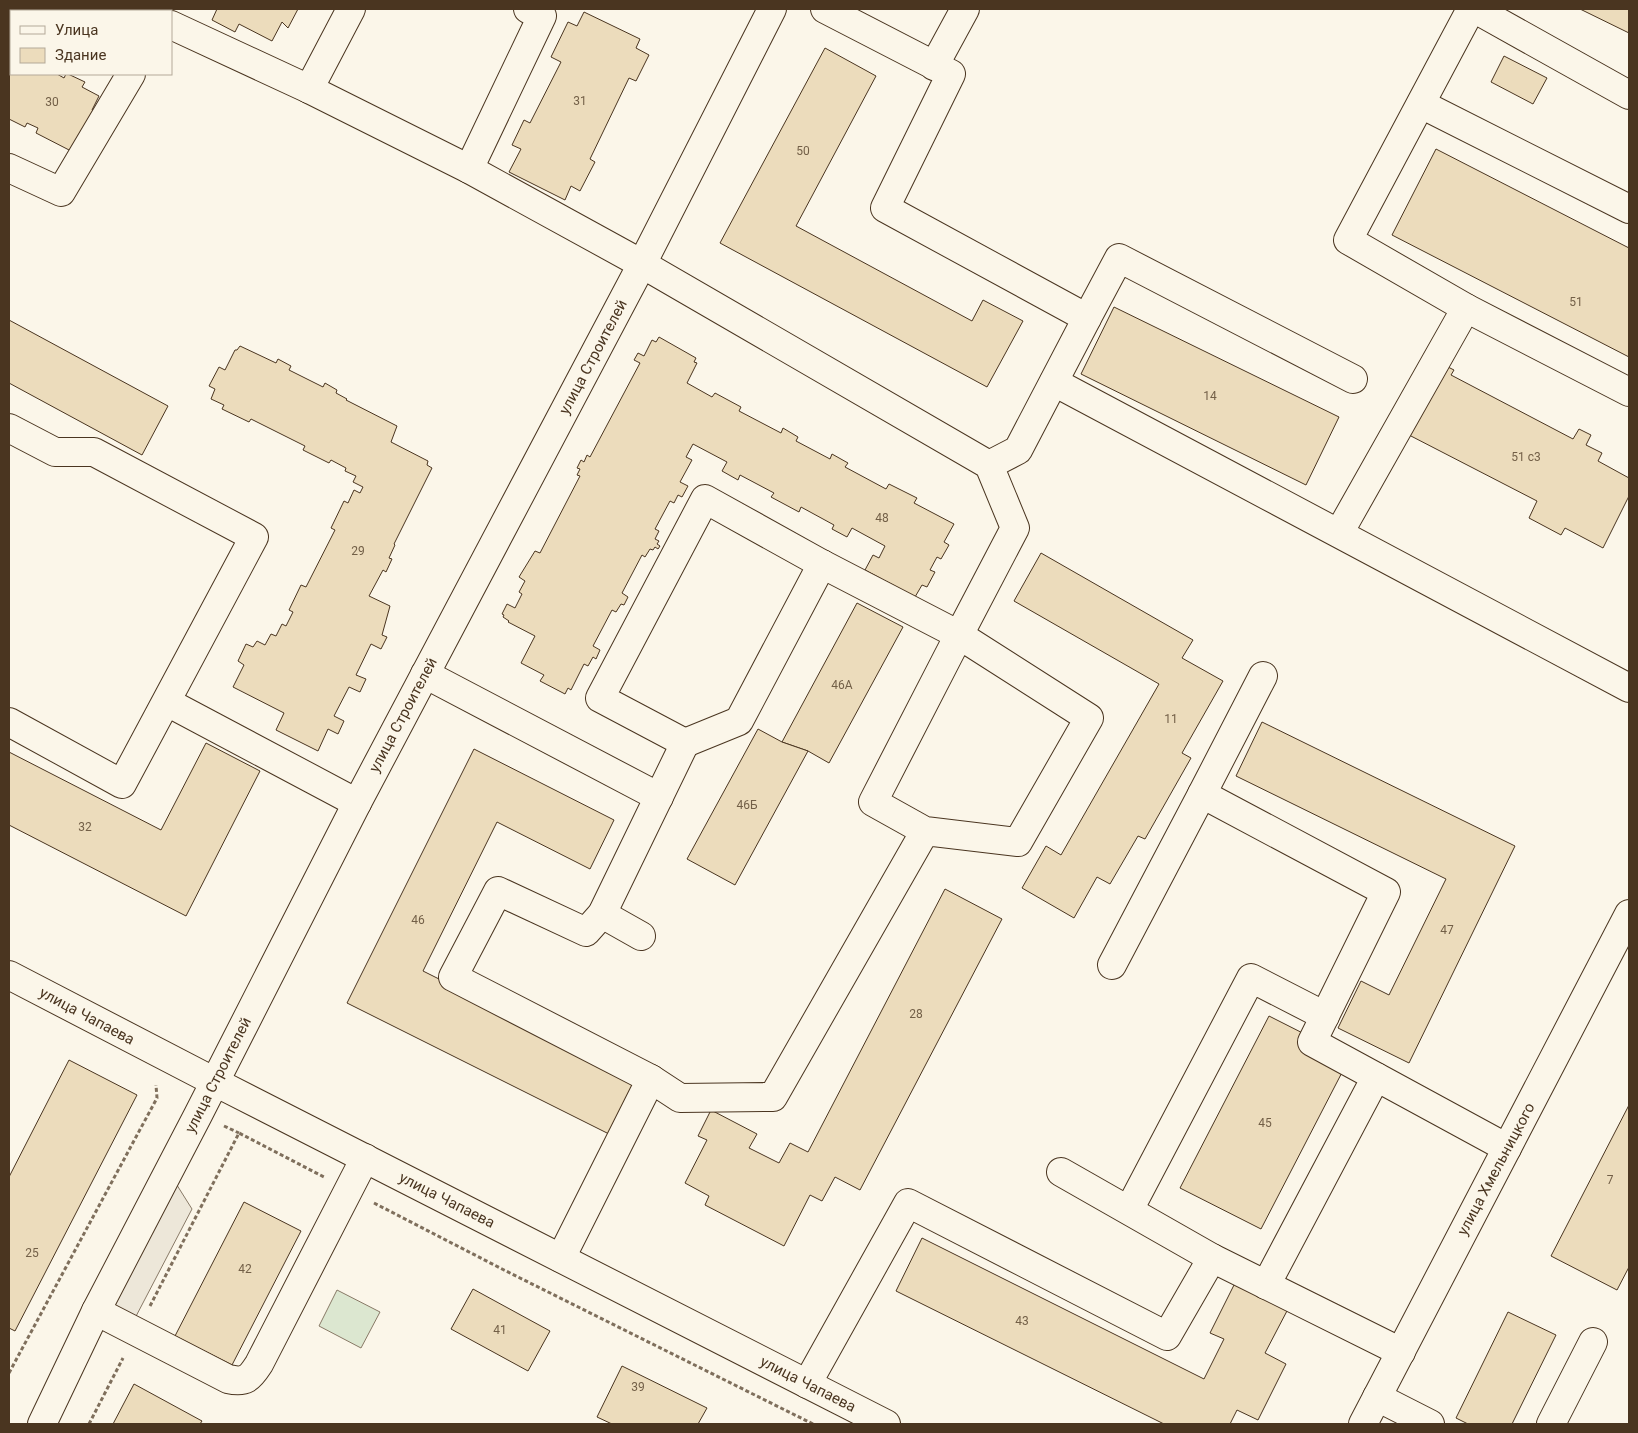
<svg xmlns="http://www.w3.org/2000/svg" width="1638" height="1433" viewBox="0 0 1638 1433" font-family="Roboto,sans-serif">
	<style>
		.green { fill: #dce7d0; stroke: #887966 }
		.parking { fill: #ede7d9; stroke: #887966 }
		.building { fill: #ecdcbc; stroke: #4a3520 }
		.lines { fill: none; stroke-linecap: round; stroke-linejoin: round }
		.minor-casing { stroke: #4a3520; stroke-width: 30 }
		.major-casing { stroke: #4a3520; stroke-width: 30 }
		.path { stroke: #7f6f5c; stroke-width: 3; stroke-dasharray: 4 2.5; stroke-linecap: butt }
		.minor { stroke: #fbf6e9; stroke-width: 28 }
		.major { stroke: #fbf6e9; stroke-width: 28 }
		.labels { text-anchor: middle; stroke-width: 4; stroke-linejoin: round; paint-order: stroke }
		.number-label { font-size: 12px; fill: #725f47 }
		.street-label { font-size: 15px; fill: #4a3520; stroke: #fbf6e9 }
	</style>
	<rect width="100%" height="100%" fill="#fbf6e9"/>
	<path class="green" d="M337,1290L380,1312L361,1348L319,1326Z"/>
	<path class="parking" d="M175,1182L192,1209L133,1322L109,1309Z"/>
	<g class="building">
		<path d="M217,9H298L288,28L282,22L272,41L239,24L235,32L212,20Z"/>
		<path d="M1580,9H1629V33Z"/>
		<path d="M584,12L640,39L636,48L649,55L636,81L629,78L590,159L595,162L580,191L571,186L565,200L509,172L521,149L512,145L524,120L530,123L561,62L551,57L568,22L577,26Z"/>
		<path d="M9,43L11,44V74H57L64,78L66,74H68L85,82L82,87L99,96L92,110L99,113L88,134L81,131L71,151L36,133L38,128L27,123L25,127L9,119Z"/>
		<path d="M825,48L876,76L796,226L972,321L983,300L1023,321L987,387L720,243Z"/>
		<path d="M1504,56L1547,78L1533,104L1491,82Z"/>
		<path d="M1436,149L1629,248V357L1392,235Z"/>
		<path d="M1114,307L1339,417L1306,485L1081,374Z"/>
		<path d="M9,320L168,406L142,455L9,383Z"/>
		<path d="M659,337L696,358L694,362L697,363L687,383L712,397L715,393L741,407L739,411L781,433L783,428L798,437L796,441L830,459L832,454L848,463L845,467L886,489L889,484L917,498L914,503L954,524L944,542L949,545L941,559L937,557L930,570L935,572L927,587L922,585L915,597L865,570L873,555L879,558L885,546L852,528L847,537L832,529L834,525L801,507L799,512L771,497L774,493L740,475L738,480L722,471L727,462L693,444L686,457L692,460L680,482L688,486L682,497L678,495L674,503L670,501L655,529L659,531L655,539L659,541L657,544L660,546L658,549L655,547L653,550L650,549L645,557L642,555L622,593L628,597L624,605L621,604L616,612L612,610L593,646L600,650L596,659L593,657L588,666L584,664L571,690L568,688L565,694L540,681L544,675L521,663L535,636L508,622L509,621L503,617L504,615L502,614L507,604L515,608L522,594L519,592L525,581L519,577L535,551L540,553L580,476L577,475L580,469L577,468L581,460L584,462L587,455L590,457L640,363L634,360L638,353L644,356L652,340L656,342Z"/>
		<path d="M240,346L276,363L278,359L291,366L289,370L323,387L325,383L337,390L336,393L347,399L346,400L397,426L391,442L428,461L427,465L432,468L394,544L395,545L389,558L392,559L386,572L383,570L369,596L390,606L382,635L387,637L381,649L371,644L356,675L366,679L360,692L349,687L334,716L344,721L338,734L328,729L318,751L276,730L284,713L233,687L244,665L238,661L246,644L253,647L257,641L265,645L271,634L276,636L282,624L286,626L293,612L289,610L301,585L306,587L335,530L331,528L344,501L348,503L354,490L360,493L363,487L353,482L356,476L345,471L346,468L331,460L329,463L303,450L305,446L251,419L249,422L222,409L224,405L211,399L215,389L209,386L219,367L225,370L235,350H237Z"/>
		<path d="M1448,367L1454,370L1451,375L1573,439L1579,429L1591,435L1586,445L1602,453L1598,461L1629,478V496L1603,548L1565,528L1561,535L1529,518L1537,501L1409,435Z"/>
		<path d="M1041,553L1193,640L1182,658L1223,681L1182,753L1191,758L1145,839L1138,836L1110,884L1097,877L1074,918L1022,888L1046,846L1061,855L1159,684L1014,601Z"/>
		<path d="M857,603L903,627L829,763L808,751L782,742Z"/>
		<path d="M1262,722L1515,846L1409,1063L1338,1028L1361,981L1389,995L1446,879L1236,776Z"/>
		<path d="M758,729L782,742L808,751L735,885L687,859Z"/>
		<path d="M206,743L260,771L186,916L9,825V752L161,830Z"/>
		<path d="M474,749L614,820L590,869L497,822L423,971L637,1078L609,1134L347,1003Z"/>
		<path d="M945,889L1002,919L860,1190L835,1177L822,1201L810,1195L784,1246L705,1205L709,1196L685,1183L707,1140L698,1136L711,1110L757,1134L749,1148L779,1163L790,1143L808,1152Z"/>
		<path d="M1269,1016L1350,1057L1261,1229L1180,1188Z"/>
		<path d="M69,1060L137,1095L15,1331L9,1328V1177Z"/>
		<path d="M1629,1105V1267L1617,1290L1551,1256Z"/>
		<path d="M244,1202L301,1231L232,1365L175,1336Z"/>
		<path d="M922,1238L1204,1379L1224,1339L1210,1333L1235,1283L1288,1309L1265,1353L1286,1364L1258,1420L1237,1410L1230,1424H1164L896,1291Z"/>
		<path d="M473,1289L550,1331L528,1371L451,1329Z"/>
		<path d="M1508,1312L1556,1335L1512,1424H1468L1456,1418Z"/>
		<path d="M622,1366L707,1408L698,1424H612L597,1417Z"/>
		<path d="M134,1384L202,1421L200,1424H113Z"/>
	</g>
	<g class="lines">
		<g class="minor-casing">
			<g id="minor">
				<path d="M143,9L147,11"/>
				<path d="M825,9L951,74L885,208L1087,318L1018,450L989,465"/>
				<path d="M1475,9L1629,95"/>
				<path d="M171,25L309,89L469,169L642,264L989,465L1015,528L959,635L822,564L705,499L600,698L685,743L602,914L586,932L498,891L453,977L651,1079L561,1258"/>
				<path d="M934,66L965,9"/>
				<path d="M309,89L351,9"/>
				<path d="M1421,104L1629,209"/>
				<path d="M9,168L61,192L131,74"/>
				<path d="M469,169L542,16L528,9"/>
				<path d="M1466,308L1629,392"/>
				<path d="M1087,318L1119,258L1353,379"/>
				<path d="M1054,382L1629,688"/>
				<path d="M9,428L55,452H94L254,537L122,784L9,722"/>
				<path d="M1339,533L1466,308L1348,240L1471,9"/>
				<path d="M425,674L659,797"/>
				<path d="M1263,676L1202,794L1386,892L1312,1042L1507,1148"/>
				<path d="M167,702L357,803"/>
				<path d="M685,743L739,721L822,564"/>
				<path d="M602,914L641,936"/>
				<path d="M1112,965L1202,794"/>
				<path d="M651,1079L680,1098L773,1097L925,831L1018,842L1089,718L959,635L873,802L925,831"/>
				<path d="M1061,1172L1212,1258"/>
				<path d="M1129,1210L1251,978L1325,1016"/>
				<path d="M1266,1285L1376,1077"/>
				<path d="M96,1311L228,1379C246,1383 250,1378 259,1364L365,1158"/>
				<path d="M807,1384L908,1203L1167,1336L1212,1258L1401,1352"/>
				<path d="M1377,1397L1430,1424"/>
				<path d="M42,1424L96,1311L198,1115L357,803L642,264L772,9"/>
				<path d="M1363,1424L1629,914"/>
				<path d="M1551,1424L1593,1342"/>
			</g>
		</g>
		<g class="major-casing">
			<path id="major" d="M9,975L215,1082L886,1424"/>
		</g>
		<g class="path">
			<path d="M224,1126L239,1133"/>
			<path d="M374,1203L504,1270L813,1424"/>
			<path d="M150,1306L239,1133L324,1177"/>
			<path d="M9,1373L157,1098L156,1085"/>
			<path d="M89,1424L123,1358"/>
		</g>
		<use href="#minor" class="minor"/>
		<use href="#major" class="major"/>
	</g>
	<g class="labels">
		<g class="number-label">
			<text x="580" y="105">31</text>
			<text x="52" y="106">30</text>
			<text x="803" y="155">50</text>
			<text x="1576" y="306">51</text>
			<text x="1210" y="400">14</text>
			<text x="1526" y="461">51 с3</text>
			<text x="882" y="522">48</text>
			<text x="358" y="555">29</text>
			<text x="842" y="689">46А</text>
			<text x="1171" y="723">11</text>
			<text x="747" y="809">46Б</text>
			<text x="85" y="831">32</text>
			<text x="418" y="924">46</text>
			<text x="1447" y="934">47</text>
			<text x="916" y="1018">28</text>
			<text x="1265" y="1127">45</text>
			<text x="1610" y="1184">7</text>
			<text x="32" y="1257">25</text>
			<text x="245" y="1273">42</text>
			<text x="1022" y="1325">43</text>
			<text x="500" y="1334">41</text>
			<text x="638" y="1391">39</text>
		</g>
		<g class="street-label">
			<text transform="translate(593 357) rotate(-62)" y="5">улица Строителей</text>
			<text transform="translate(403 715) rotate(-62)" y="5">улица Строителей</text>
			<text transform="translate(87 1016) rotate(28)" y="5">улица Чапаева</text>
			<text transform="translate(218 1075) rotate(-63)" y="5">улица Строителей</text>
			<text transform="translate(1496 1169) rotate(-62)" y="5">улица Хмельницкого</text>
			<text transform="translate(447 1200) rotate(27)" y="5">улица Чапаева</text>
			<text transform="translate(808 1384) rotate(27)" y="5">улица Чапаева</text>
		</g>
	</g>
	<rect width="1638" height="1433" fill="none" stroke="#4a3520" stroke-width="20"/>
	<rect x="10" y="10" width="162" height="65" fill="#fbf6e9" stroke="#b4a999"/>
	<rect x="20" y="26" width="25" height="8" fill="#fbf6e9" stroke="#b4a999"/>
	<text x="55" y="35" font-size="15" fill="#4a3520">Улица</text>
	<rect x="20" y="48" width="25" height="15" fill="#ecdcbc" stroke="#b4a999"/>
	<text x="55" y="60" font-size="15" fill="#4a3520">Здание</text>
</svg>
